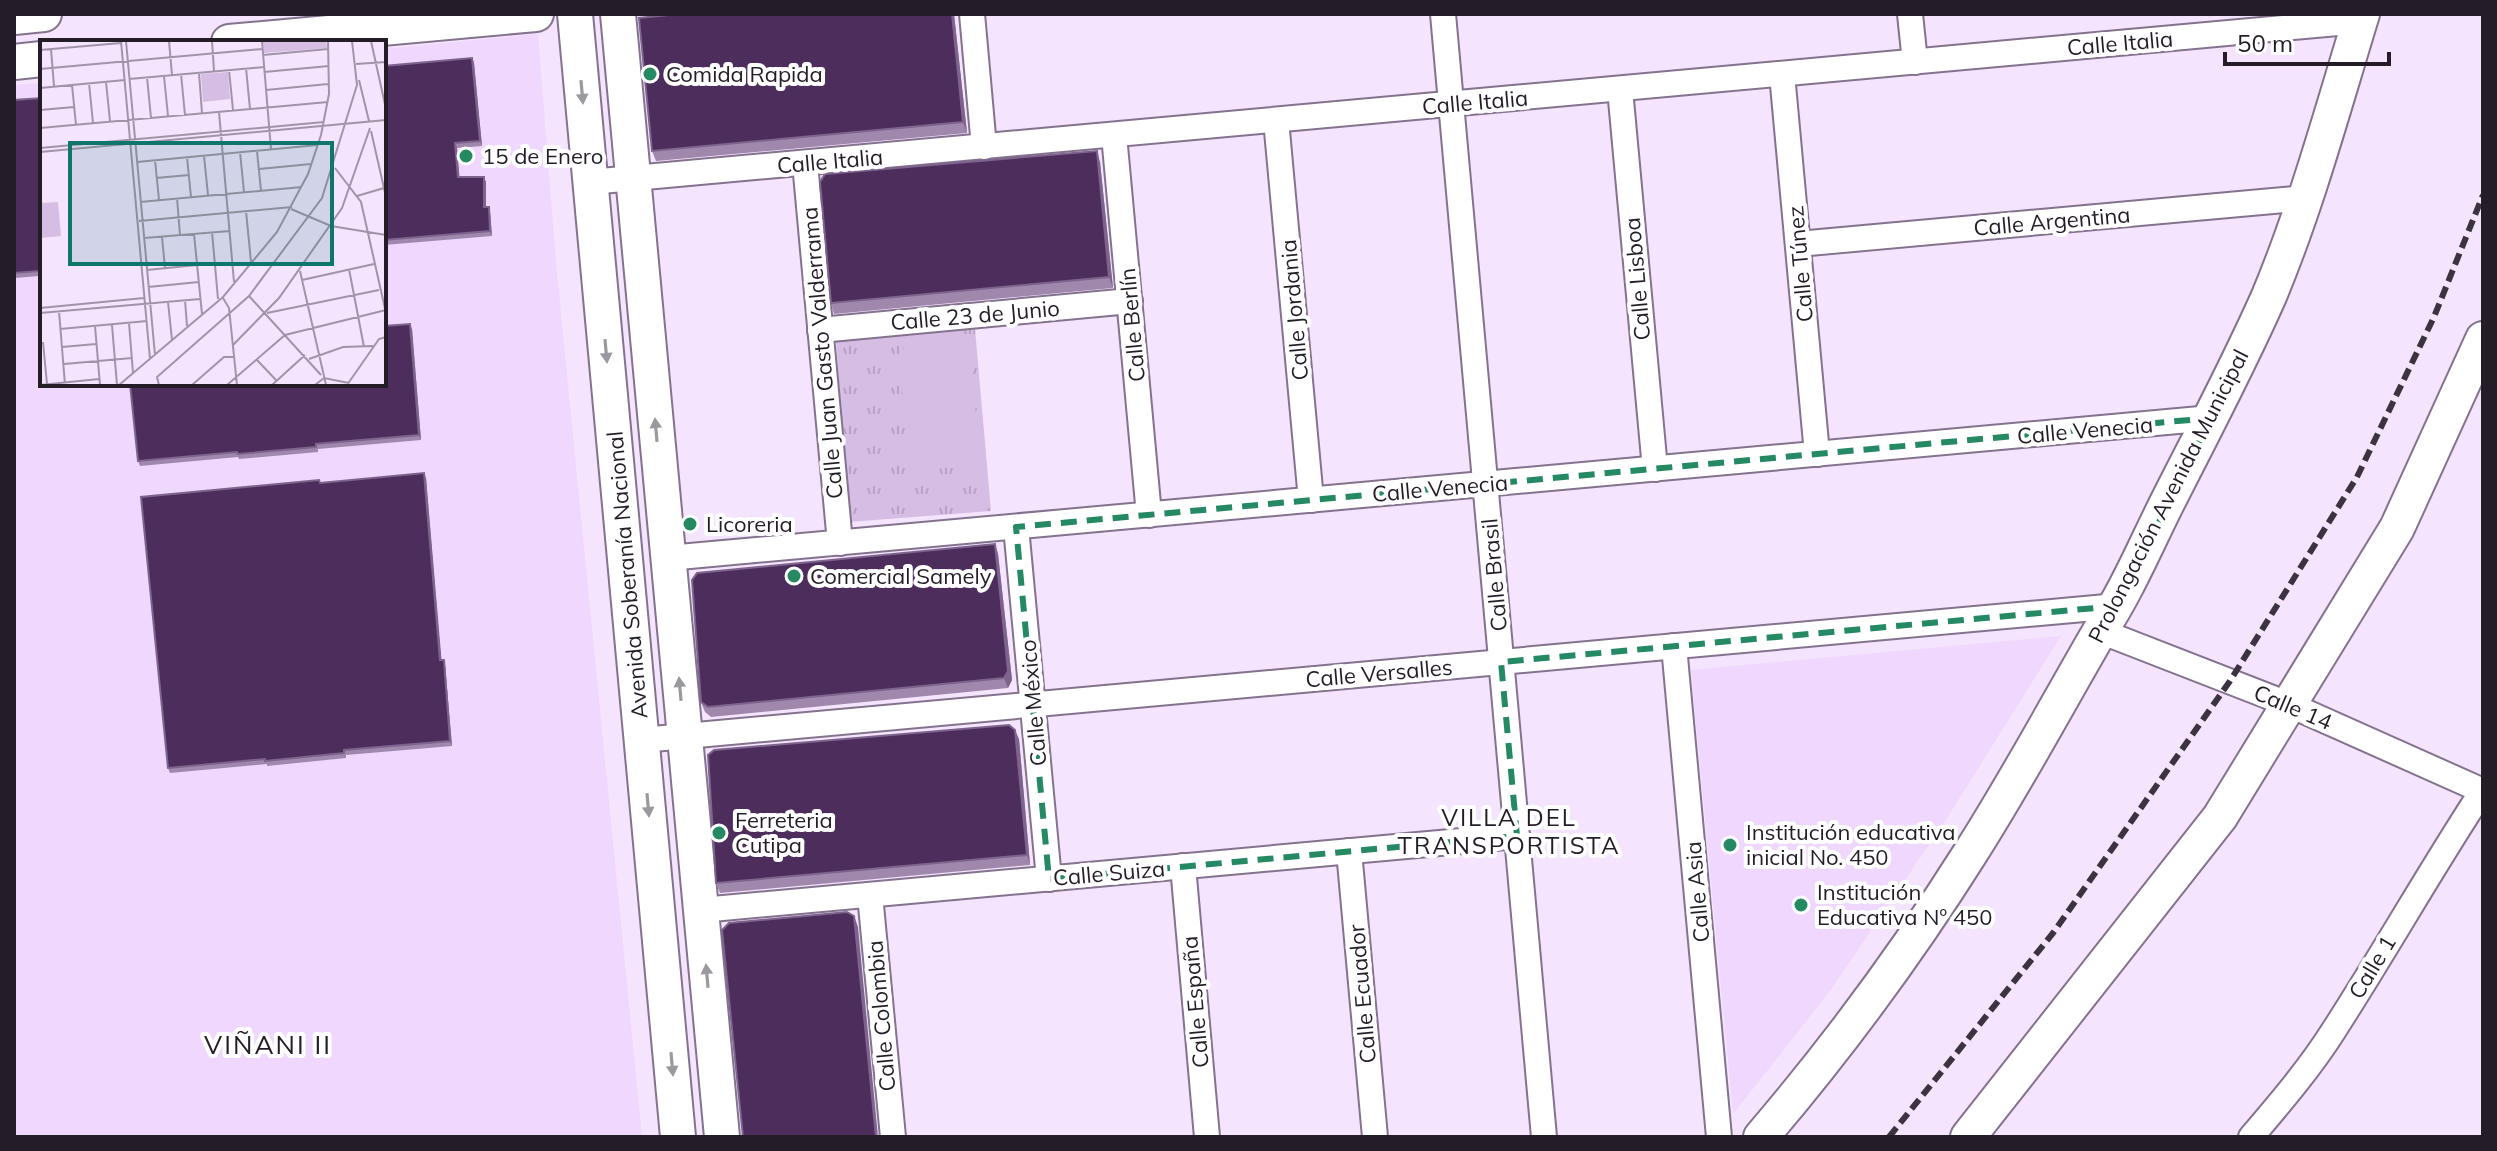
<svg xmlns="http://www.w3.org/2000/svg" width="2497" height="1151" viewBox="0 0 2497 1151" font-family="Mulish,sans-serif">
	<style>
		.built { fill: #efd7fd }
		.park { fill: url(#park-tufts) }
		.garden { fill: #d6bde3 }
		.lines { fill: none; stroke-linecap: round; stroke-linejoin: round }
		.street-casing { stroke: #84728e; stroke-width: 28 }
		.secondary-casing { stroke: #84728e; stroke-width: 38 }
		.street { stroke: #fff; stroke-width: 24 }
		.secondary { stroke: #fff; stroke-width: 34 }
		.rail { stroke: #3b333f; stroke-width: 6; stroke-dasharray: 12 6; stroke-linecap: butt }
		.wall { fill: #a088ad }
		.shaded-wall { fill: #7e648d }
		.building { fill: #4c2d5c; stroke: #7e648d; stroke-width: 2 }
		.oneway { fill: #9c999e }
		.marked { fill: none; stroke: #258964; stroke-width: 6; stroke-dasharray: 16 10; stroke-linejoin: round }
		.poi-dot { fill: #258964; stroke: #fff; stroke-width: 3 }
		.labels { text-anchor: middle; stroke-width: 8; stroke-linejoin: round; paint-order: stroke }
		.street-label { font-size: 22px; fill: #241d28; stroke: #fff }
		.poi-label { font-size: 22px; fill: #241d28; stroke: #fff; text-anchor: start }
		.neighbourhood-label { font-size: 24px; letter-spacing: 2px; fill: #241d28; stroke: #fff }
		.quarter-label { font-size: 26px; letter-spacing: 2px; fill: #241d28; stroke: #fff }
		.inset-road { fill: none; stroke: #a194a8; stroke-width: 2 }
		.view { fill: #0f766e; fill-opacity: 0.15; stroke: #0f766e; stroke-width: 4 }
		.inset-edge { fill: none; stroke: #241d28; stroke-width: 4 }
	</style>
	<defs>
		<pattern id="park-tufts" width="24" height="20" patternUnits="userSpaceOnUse" patternTransform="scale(2)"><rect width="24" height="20" fill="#d6bde3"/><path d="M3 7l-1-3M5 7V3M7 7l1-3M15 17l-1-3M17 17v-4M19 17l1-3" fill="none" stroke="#b8a2c3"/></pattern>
	</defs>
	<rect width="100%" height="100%" fill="#f4e4fe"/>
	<g class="built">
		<path d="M538,34L556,263L642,1137H14V85L42,83V384H384V49Z"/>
		<path d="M2061,636L1947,818L1830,991L1733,1114L1691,670Z"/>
	</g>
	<path class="park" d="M975,329L991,511L849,522L836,340Z"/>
	<path class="garden" d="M970,343L980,465L908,471L899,349Z"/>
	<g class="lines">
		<g class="street-casing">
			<g id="street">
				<path d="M972,14L984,147"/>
				<path d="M1443,14L1544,1137"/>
				<path d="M1910,14L1915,62"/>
				<path d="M1782,74L1817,454"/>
				<path d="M1620,89L1655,469"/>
				<path d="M1276,120L1311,500"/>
				<path d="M1114,135L1149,515"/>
				<path d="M805,163L840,543"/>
				<path d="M590,182L2360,21"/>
				<path d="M1798,244L2306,198"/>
				<path d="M820,330L1130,301"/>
				<path d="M1016,527L1049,879"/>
				<path d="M668,558L2211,418"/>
				<path d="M2100,631L2288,704L2483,791"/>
				<path d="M1674,646L1719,1137"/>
				<path d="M642,740L2117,606"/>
				<path d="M1349,851L1375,1137"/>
				<path d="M1183,866L1207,1137"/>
				<path d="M870,895L893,1137"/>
				<path d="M701,910L1517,836"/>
				<path d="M2251,1137C2280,1103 2310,1068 2334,1030C2385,951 2431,869 2483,790"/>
			</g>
		</g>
		<g class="secondary-casing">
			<g id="secondary">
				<path d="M575,14L678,1137"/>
				<path d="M618,14L722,1137"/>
				<path d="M14,17L44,14"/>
				<path d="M229,42L536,14"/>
				<path d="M14,62L42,59"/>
				<path d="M1761,1137C1838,1047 1908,952 1971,852C2017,780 2057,705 2100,631C2128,589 2147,542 2170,497C2204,430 2239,364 2269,296C2307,205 2333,108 2362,14"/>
				<path d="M1968,1137L2220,817L2397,528L2483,339"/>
			</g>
		</g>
		<use href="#street" class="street"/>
		<use href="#secondary" class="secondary"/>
		<path class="rail" d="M1889,1137L2053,933L2230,681L2357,477L2434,317L2483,195"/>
	</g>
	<g class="wall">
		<path d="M679,14H954L967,133L656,161L652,151Z"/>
		<path d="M472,58L474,63L482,146L457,148L459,177L486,182V207L490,212L492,236L384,245V66Z"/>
		<path d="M42,98V294H41L40,289L39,276L15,278L14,276V100Z"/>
		<path d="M1100,162L1113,288L834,314L831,303Z"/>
		<path d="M412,329L421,440L318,449V452L239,459L238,457L140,466L138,461Z"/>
		<path d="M426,478L441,660H444L445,665L452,746L346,755V758L267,766V764L170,773L168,768L320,483Z"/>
		<path d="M995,544L998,554L1012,680L1008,688L711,717L705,712L701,702Z"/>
		<path d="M1019,739L1030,865L720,893L716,883Z"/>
	</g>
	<g class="shaded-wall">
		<path d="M952,14H954L967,133L963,122Z"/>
		<path d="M472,58L474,63L482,146L480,141Z"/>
		<path d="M455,143L457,148L460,182L458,177Z"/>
		<path d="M1097,151L1100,162L1113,288L1109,277Z"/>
		<path d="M484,177L486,182V212L484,207Z"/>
		<path d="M489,207L490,212L492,236L490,231Z"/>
		<path d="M410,324L412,329L421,440L419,435Z"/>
		<path d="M424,473L426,478L442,665L440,660Z"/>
		<path d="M995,544L998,554L1012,680L1008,688L1004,678Z"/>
		<path d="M444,660L445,665L452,746L450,741Z"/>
		<path d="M1015,730L1019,739L1030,865L1027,855Z"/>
		<path d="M854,916L858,927L878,1137H876Z"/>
	</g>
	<g class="building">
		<path d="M679,14H952L963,122L652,151L639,18Z"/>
		<path d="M472,58L480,141L455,143L458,177H484V207H489L490,231L384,240V66Z"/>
		<path d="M42,98V289H40L39,271L14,273V100Z"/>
		<path d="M1097,151L1109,277L831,303L820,182L825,174Z"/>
		<path d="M410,324L419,435L316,444V447L238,454L237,452L138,461L130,384H384V326Z"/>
		<path d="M424,473L440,660H444L450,741L344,750V753L265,761V759L168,768L141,497L319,480L320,483Z"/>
		<path d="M995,544L1008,671L1004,678L708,707L701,702L692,580L697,573Z"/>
		<path d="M1009,725L1015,730L1027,855L716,883L708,755L714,750Z"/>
		<path d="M847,912L854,916L876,1137H743L722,930L729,923Z"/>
	</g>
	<defs><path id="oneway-solid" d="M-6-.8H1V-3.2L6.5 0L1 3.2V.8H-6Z" transform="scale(2)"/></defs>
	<g class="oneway">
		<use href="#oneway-solid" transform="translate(582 92) rotate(85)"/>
		<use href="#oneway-solid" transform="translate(606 351) rotate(85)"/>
		<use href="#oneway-solid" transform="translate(656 430) rotate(-95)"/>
		<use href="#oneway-solid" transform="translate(680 689) rotate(-95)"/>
		<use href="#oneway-solid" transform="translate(648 805) rotate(85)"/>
		<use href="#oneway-solid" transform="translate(707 976) rotate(-95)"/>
		<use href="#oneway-solid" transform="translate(672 1064) rotate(85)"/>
	</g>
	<path class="marked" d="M2211,418L2117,606L1501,662L1517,836L1049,879L1016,527Z"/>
	<g class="poi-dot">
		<circle cx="650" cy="74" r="8"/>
		<circle cx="466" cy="156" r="8"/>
		<circle cx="690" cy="524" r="8"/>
		<circle cx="794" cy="576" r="8"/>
		<circle cx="719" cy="833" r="8"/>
		<circle cx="1730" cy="845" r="8"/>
		<circle cx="1801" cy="905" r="8"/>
	</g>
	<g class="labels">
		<g class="street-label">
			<text transform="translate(2120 43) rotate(-5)" y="8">Calle Italia</text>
			<text transform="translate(1475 102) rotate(-5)" y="8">Calle Italia</text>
			<text transform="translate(830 161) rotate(-5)" y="8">Calle Italia</text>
			<text transform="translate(2052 221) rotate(-5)" y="8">Calle Argentina</text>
			<text transform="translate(1800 264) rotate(-95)" y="8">Calle Túnez</text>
			<text transform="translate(1637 279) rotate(-95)" y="8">Calle Lisboa</text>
			<text transform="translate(1294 310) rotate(-95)" y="8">Calle Jordania</text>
			<text transform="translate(975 315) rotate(-5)" y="8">Calle 23 de Junio</text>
			<text transform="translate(1132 325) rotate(-95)" y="8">Calle Berlín</text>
			<text transform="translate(822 353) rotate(-95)" y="8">Calle Juan Gasto Valderrama</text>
			<text transform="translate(2085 430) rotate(-5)" y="8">Calle Venecia</text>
			<text transform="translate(1440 488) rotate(-5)" y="8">Calle Venecia</text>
			<text transform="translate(2168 496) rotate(-63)" y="8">Prolongación Avenida Municipal</text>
			<text transform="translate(627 575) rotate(-95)" y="8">Avenida Soberanía Nacional</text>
			<text transform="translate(1494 575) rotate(-95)" y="8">Calle Brasil</text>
			<text transform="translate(1379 673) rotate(-5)" y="8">Calle Versalles</text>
			<text transform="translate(1033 703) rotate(-95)" y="8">Calle México</text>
			<text transform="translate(2293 707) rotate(23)" y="8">Calle 14</text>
			<text transform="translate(1109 873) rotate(-5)" y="8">Calle Suiza</text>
			<text transform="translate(1697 892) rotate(-95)" y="8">Calle Asia</text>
			<text transform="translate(2372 967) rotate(-59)" y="8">Calle 1</text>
			<text transform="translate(1362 994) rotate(-95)" y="8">Calle Ecuador</text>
			<text transform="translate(1195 1002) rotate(-95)" y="8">Calle España</text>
			<text transform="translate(881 1016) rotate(-95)" y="8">Calle Colombia</text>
		</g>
		<g class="poi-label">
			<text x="666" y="82">Comida Rapida</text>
			<text x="482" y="164">15 de Enero</text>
			<text x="706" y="532">Licoreria</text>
			<text x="810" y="584">Comercial Samely</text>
			<text x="735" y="828">Ferreteria<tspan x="735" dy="25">Cutipa</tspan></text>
			<text x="1746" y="840">Institución educativa<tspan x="1746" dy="25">inicial No. 450</tspan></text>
			<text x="1817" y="900">Institución<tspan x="1817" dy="25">Educativa Nº 450</tspan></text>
		</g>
		<g class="neighbourhood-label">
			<text x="1509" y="826">VILLA DEL<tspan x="1509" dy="28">TRANSPORTISTA</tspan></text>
		</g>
		<g class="quarter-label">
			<text x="268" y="1054">VIÑANI II</text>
		</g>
	</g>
	<g transform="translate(40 40)">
		<rect width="346" height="346" fill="#f4e4fe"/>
		<path d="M286,1L287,8L224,13L223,2ZM188,32L190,59L163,62L161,34Z" fill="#d6bde3"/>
		<path d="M18,162L21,196L0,198V163Z" fill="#d6bde3"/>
		<path class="inset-road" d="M81,1L110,319M86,1L115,315M129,1L132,35M172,1L174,31M222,1L231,109M331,1L346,69M11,9L14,46M0,10L81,3M223,15L288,9M316,24L346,22M206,28L210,69M0,29L222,9M189,30L193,70M224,32L289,26M159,33L162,73M141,34L145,75M124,36L128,76M107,37L111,78M89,39L224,27M319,40L329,81M66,42L70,81M49,43L53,83M32,45L36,85M0,48L85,40M226,50L288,44M0,70L34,67M179,72L194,242M0,88L288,62M331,91L346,157M0,108L284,82M217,111L221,151M0,112L346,80M200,112L204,152M164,116L168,155M147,117L151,157M115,120L119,160M97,122L278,105M295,128L321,162L346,273M219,129L271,124M116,138L149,135M317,156L344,148M137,158L140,195M100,162L262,147M251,169L291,186L346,195M206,171L211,222M99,181L252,167M172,192L178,259M154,194L162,274M122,197L125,228M104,198L190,191M309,229L324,307M107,230L157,225M260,231L286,345M262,240L334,224M108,247L159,242M209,256L281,335M183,258L189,268L197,345M145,260L147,286M128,262L132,300M0,268L104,258M19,271L25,345M0,273L160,259M227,273L339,250M89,283L93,333M72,285L77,345M55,286L60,345M20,289L107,281M3,302L7,344M193,305L239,258L302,168L330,88M22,307L56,304M216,319L236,340M269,319L303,307L333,306M24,324L92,318M0,345L59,339M79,345L183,257L237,192L268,134L281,95L289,54L288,1M119,345L117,337L209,256L282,158L317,45L312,1M152,345L184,317H194M187,345L245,295L346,270M232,345L265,315M275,345L284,338L309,343M307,345L339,299L346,297"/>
		<path class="view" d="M30,103H292V224H30Z"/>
		<rect width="346" height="346" class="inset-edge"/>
	</g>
	<rect width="2497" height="1151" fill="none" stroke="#241d28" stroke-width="32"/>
	<path d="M2225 52v12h164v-12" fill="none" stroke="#241d28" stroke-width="4"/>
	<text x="2237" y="52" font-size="24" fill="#241d28" stroke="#ffffff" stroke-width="6" paint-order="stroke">50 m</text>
</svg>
